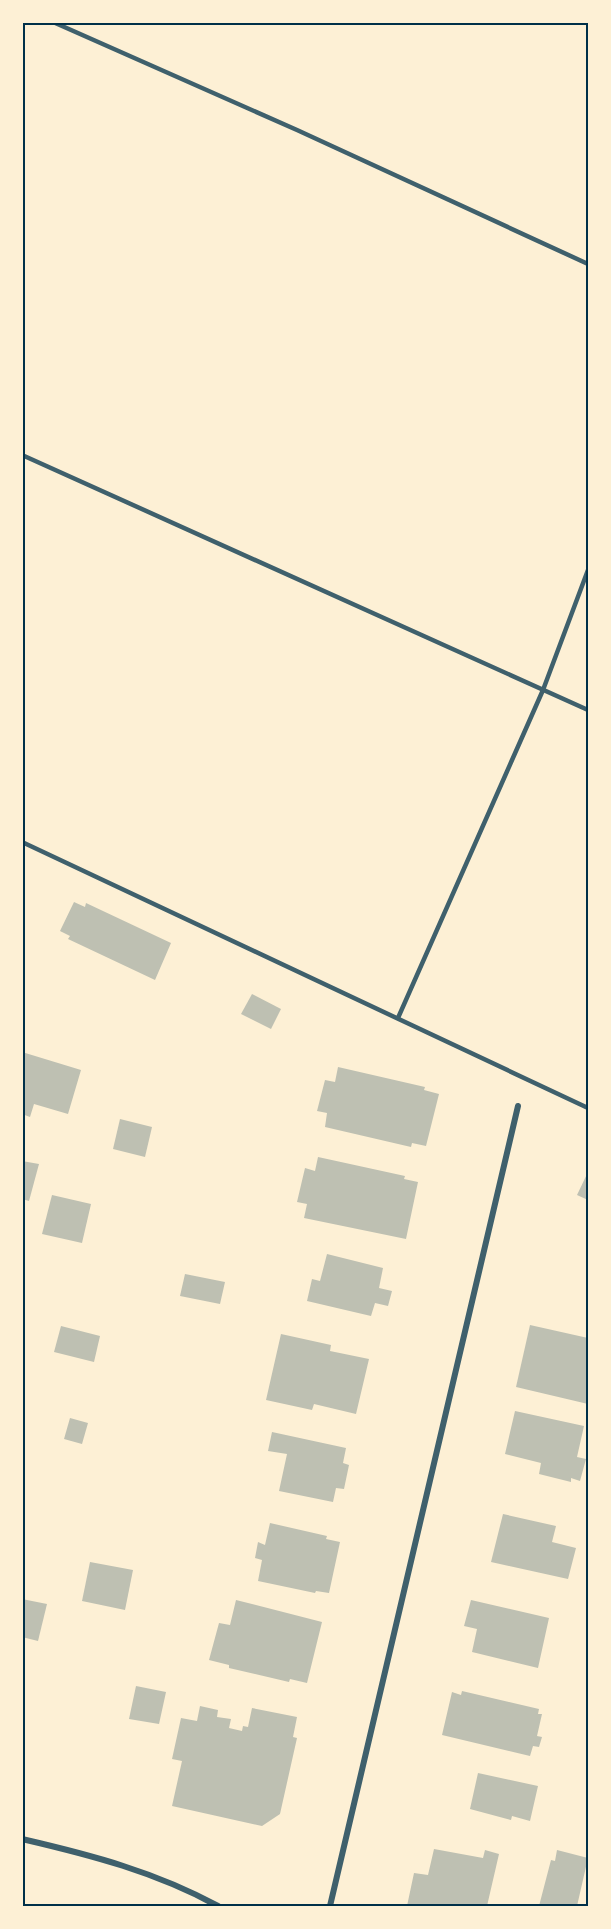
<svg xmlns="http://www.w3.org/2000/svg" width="611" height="1929" viewBox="0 0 611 1929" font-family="Karla,sans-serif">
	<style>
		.building { fill: #bec0b2 }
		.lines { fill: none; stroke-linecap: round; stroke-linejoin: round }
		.service { stroke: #3f606c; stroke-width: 4.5 }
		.minor { stroke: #3f606c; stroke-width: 6 }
		.neatline { fill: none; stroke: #003049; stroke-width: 2 }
	</style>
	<rect width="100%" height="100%" fill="#fdf0d5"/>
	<g class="building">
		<path d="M74,902L85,907L86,903L171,943L155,980L68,939L70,936L60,931Z"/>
		<path d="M252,994L281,1009L271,1029L241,1014Z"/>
		<path d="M22,1052L81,1070L68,1114L34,1104L30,1117L22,1114Z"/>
		<path d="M338,1067L425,1087L424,1090L439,1094L426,1146L412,1143L411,1147L325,1127L327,1113L317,1111L325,1080L335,1082Z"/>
		<path d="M120,1119L152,1127L145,1157L113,1149Z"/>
		<path d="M318,1157L405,1176L404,1179L418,1182L406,1239L304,1218L307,1204L297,1202L305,1168L315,1171Z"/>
		<path d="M22,1161L39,1164L29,1201L22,1199Z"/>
		<path d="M588,1172V1200L577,1195Z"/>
		<path d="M52,1195L91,1204L82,1243L42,1234Z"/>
		<path d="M327,1254L383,1268L379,1288L392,1291L388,1306L375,1303L371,1316L307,1301L312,1279L320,1281Z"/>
		<path d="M185,1274L225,1282L220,1304L180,1296Z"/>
		<path d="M530,1325L588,1338V1404L516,1387Z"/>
		<path d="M61,1326L100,1336L94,1362L54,1352Z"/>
		<path d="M281,1334L331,1345L330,1351L369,1359L356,1414L314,1404L312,1410L266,1400Z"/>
		<path d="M515,1411L584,1426L577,1457L586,1459L580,1481L571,1478V1482L539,1474L541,1463L505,1454Z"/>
		<path d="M70,1418L88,1423L82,1444L64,1439Z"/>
		<path d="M272,1432L346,1448L343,1463L349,1465L344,1489L336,1488L333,1502L279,1491L287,1454L268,1451Z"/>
		<path d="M503,1514L556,1526L552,1542L576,1548L568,1579L491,1562Z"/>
		<path d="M270,1523L327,1536L326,1539L340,1542L329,1593L316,1591L315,1593L258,1581L262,1560L255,1558L258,1542L265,1545Z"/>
		<path d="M90,1562L133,1570L125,1610L82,1601Z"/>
		<path d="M22,1599L47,1604L38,1641L22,1637Z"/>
		<path d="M236,1600L322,1622L307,1683L290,1679L289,1682L229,1668V1665L209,1660L219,1623L230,1625Z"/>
		<path d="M471,1600L549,1618L538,1668L472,1652L477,1629L464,1626Z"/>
		<path d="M136,1686L166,1692L159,1724L129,1719Z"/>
		<path d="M462,1691L539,1709L538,1714H542L537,1736L542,1737L539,1747L533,1746L530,1756L442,1735L452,1692L461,1695Z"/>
		<path d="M200,1706L218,1710L217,1717L231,1719L229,1728L242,1731L243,1726L248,1727L252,1708L297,1717L293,1737L297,1738L280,1814L262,1826L172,1806L182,1761L172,1759L181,1718L197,1721Z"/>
		<path d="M478,1773L538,1786L530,1821L512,1816L511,1820L470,1809Z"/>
		<path d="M434,1849L483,1858L485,1850L499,1854L487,1906H407L414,1873L428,1875Z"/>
		<path d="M557,1850L588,1858L577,1906H539L551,1860L555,1861Z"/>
	</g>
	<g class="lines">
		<g class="service">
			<path d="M53,22L297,130L588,264"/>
			<path d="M22,455L588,710"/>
			<path d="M22,842L588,1108"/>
			<path d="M398,1018L543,690L588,570"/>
		</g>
		<g class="minor">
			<path d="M22,1839C91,1855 156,1872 218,1906"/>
			<path d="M330,1906L518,1106"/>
		</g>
	</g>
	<rect width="611" height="1929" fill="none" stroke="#fdf0d5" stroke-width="48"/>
	<rect x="24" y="24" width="563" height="1881" class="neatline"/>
</svg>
